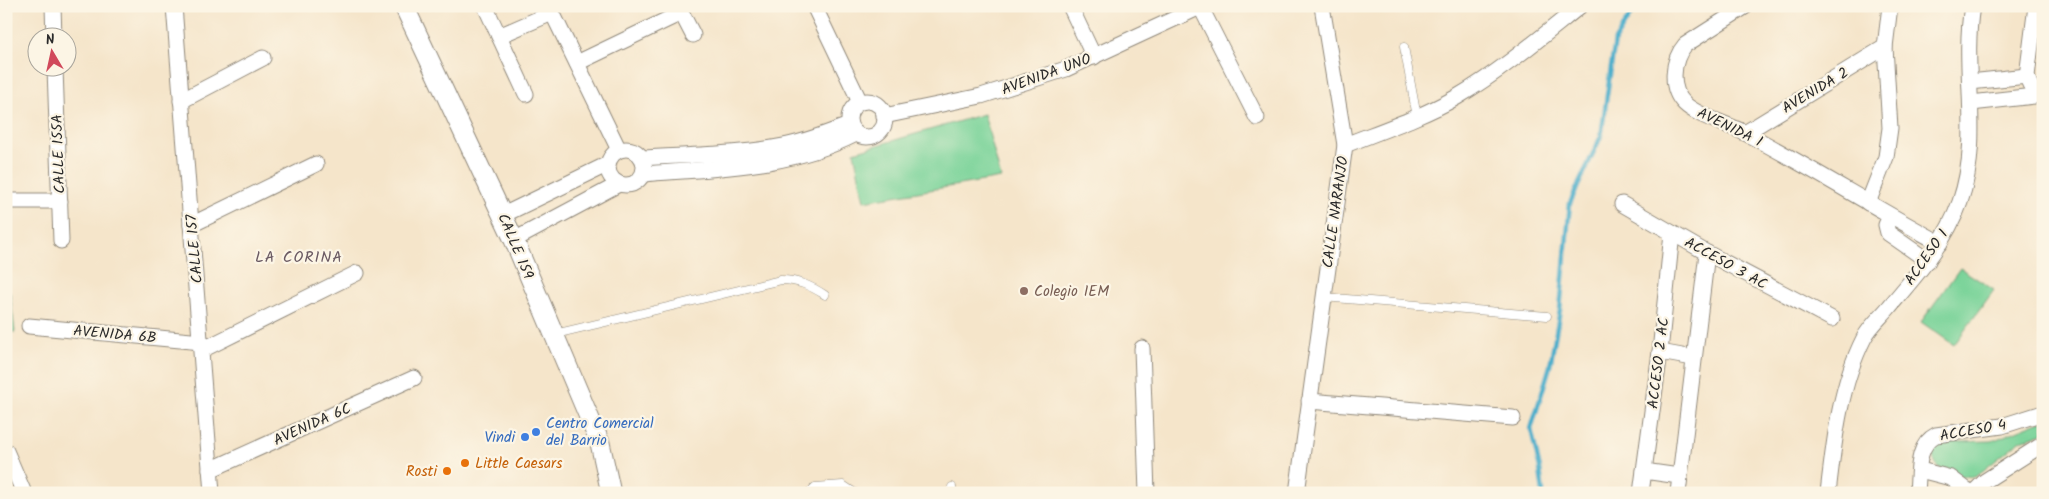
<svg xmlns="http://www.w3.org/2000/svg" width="2049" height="499" viewBox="0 0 2049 499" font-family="Kalam,sans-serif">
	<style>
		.green { fill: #79d399; stroke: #527f62 }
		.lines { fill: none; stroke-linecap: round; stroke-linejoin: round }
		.stream { stroke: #4caecb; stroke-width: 4.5 }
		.service-casing { stroke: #90887a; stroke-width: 9 }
		.minor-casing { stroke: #90887a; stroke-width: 17 }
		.tertiary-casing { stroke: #90887a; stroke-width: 21 }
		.service { stroke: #fff; stroke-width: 8 }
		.minor { stroke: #fff; stroke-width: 15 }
		.tertiary { stroke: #fff; stroke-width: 19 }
		.education-dot { fill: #8d6e63; stroke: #fcf5e5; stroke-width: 2 }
		.shop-dot { fill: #3f7fe0; stroke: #fcf5e5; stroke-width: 2 }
		.food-dot { fill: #e8710a; stroke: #fcf5e5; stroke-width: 2 }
		.labels { text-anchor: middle; stroke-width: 4.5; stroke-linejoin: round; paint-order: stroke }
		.street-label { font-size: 15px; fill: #2b2b2b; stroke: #fcf5e5 }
		.education-label { font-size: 15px; fill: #785e54; stroke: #fcf5e5; text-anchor: start }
		.shop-label { font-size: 15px; fill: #366cbe; stroke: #fcf5e5; text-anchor: start }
		.food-label { font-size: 15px; fill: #c56008; stroke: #fcf5e5; text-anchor: start }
		.neighbourhood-label { font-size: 16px; letter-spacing: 1px; fill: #6b5a63; stroke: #fcf5e5 }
	</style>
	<rect width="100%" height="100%" fill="#fcf5e5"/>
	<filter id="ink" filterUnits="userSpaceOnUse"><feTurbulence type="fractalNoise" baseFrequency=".02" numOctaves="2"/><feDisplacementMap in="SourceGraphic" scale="10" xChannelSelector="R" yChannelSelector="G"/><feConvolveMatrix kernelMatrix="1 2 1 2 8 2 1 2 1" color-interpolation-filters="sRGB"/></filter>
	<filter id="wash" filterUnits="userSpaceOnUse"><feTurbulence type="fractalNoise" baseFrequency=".0096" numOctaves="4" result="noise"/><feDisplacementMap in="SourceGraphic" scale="20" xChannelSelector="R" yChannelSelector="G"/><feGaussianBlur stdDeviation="1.12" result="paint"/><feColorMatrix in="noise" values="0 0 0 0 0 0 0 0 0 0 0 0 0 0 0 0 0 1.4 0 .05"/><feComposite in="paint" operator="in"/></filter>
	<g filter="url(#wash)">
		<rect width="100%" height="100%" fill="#f5e5ca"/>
		<g class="green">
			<path d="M984,114L1001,178L864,201L854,152Z"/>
			<path d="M1960,268L1994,290L1954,345L1921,322Z"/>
			<path d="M6,293H10L15,332H6Z"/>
			<path d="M2043,420V433L2020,441L1975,477C1952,475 1937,476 1931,451L1943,444L1954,442L1992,441Z"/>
		</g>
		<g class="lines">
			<path class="stream" d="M1543,493L1540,469L1531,429L1550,366L1560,310L1570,203L1601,136L1615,40L1636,6"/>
		</g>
	</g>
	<g filter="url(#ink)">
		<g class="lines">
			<g class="service-casing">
				<g id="service">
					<path d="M1404,47L1417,117"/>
					<path d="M1323,297L1547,316"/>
					<path d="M555,334L781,280C798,280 811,286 825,295"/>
					<path d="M952,487V493"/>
					<path d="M809,493L815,487L843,485L855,493"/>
				</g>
			</g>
			<g class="minor-casing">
				<g id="minor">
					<path d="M53,6L54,38"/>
					<path d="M174,6L212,493"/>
					<path d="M485,6L526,94"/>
					<path d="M549,6L619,150"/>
					<path d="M678,6L693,35"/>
					<path d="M814,6L860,102"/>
					<path d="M1070,6L1094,57"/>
					<path d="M1200,6L1257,118"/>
					<path d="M1746,6L1685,45C1672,60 1669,89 1685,104C1698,117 1730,124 1747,134C1812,168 1875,208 1940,243"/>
					<path d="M2036,6L2027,76C2030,86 2032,91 2043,93"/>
					<path d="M499,36L552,13"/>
					<path d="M577,63L681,13"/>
					<path d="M55,68L61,241"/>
					<path d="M1970,82L2027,76"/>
					<circle cx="867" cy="119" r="18"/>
					<path d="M181,101L263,58"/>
					<path d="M1971,103L2043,95"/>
					<path d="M884,116L981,96L1066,69L1200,7"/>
					<path d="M1745,133L1885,47"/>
					<path d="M1345,145C1383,130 1422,117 1457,97C1501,71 1540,38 1580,6"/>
					<circle cx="626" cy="167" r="18"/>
					<path d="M642,158C689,155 737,155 783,146C806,142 827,133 849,125"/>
					<path d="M643,174C717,168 789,168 856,134"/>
					<path d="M6,201H60"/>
					<path d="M1868,203L1886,157L1890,128L1885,47L1890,6"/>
					<path d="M1622,204L1707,253L1832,319"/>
					<path d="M503,215L608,164"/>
					<path d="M1890,216L1886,225L1888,233L1928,261"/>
					<path d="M191,225L316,164"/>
					<path d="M514,240L619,184"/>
					<path d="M29,326L202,342"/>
					<path d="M1142,348L1147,493"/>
					<path d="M202,350L357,273"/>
					<path d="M1660,352L1693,358"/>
					<path d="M1309,401L1513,418"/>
					<path d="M6,451L24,493"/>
					<path d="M210,470L414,378"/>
					<path d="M1920,470L1951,478L1971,493"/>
					<path d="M1644,471L1679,476"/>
					<path d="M1297,493L1345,145L1322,6"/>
					<path d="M1641,493L1660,352L1672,233"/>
					<path d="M1678,493L1707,253"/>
					<path d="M1828,493C1834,441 1840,385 1864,338C1870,326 1882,316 1890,306C1917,274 1946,242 1960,202C1983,135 1961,73 1972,6"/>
					<path d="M1917,493C1919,472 1916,445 1936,435L2002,426L2043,413"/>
					<path d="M1973,493L1985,481L2043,444"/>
				</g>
			</g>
			<g class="tertiary-casing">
				<path id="tertiary" d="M404,6L514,240L600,443L611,493"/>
			</g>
			<use href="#service" class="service"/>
			<use href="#minor" class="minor"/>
			<use href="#tertiary" class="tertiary"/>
		</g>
	</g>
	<circle class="education-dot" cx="1024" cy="291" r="5"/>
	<g class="shop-dot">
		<circle cx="536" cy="432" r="5"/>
		<circle cx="525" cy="437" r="5"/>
	</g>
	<g class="food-dot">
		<circle cx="465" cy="463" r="5"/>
		<circle cx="447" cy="471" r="5"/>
	</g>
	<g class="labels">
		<g class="street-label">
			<text transform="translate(1046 74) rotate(-20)" y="5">AVENIDA UNO</text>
			<text transform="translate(1815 90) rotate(-31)" y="5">AVENIDA 2</text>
			<text transform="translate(1730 127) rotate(26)" y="5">AVENIDA 1</text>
			<text transform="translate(58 154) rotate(-92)" y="5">CALLE 155A</text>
			<text transform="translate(1335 212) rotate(-82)" y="5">CALLE NARANJO</text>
			<text transform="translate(516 246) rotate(67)" y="5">CALLE 159</text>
			<text transform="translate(194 249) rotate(-95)" y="5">CALLE 157</text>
			<text transform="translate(1926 257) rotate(-55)" y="5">ACCESO 1</text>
			<text transform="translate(1726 263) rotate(29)" y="5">ACCESO 3 AC</text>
			<text transform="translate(115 334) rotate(5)" y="5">AVENIDA 6B</text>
			<text transform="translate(1658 363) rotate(-83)" y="5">ACCESO 2 AC</text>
			<text transform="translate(312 424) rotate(-24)" y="5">AVENIDA 6C</text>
			<text transform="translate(1973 430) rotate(-10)" y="5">ACCESO 4</text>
		</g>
		<g class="education-label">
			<text x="1034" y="296">Colegio IEM</text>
		</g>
		<g class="shop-label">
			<text x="546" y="428">Centro Comercial<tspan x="546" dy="17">del Barrio</tspan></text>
			<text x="515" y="442" text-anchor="end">Vindi</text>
		</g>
		<g class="food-label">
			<text x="475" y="468">Little Caesars</text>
			<text x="437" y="476" text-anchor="end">Rosti</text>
		</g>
		<g class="neighbourhood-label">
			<text x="299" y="262">LA CORINA</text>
		</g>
	</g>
	<rect width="2049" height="499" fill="none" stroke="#fcf5e5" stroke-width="25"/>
	<g transform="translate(52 52) rotate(351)"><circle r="24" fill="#fcf5e5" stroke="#a8a49b"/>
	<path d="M0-4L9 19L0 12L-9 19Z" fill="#d1495b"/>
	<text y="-8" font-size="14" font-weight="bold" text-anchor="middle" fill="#2b2b2b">N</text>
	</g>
</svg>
